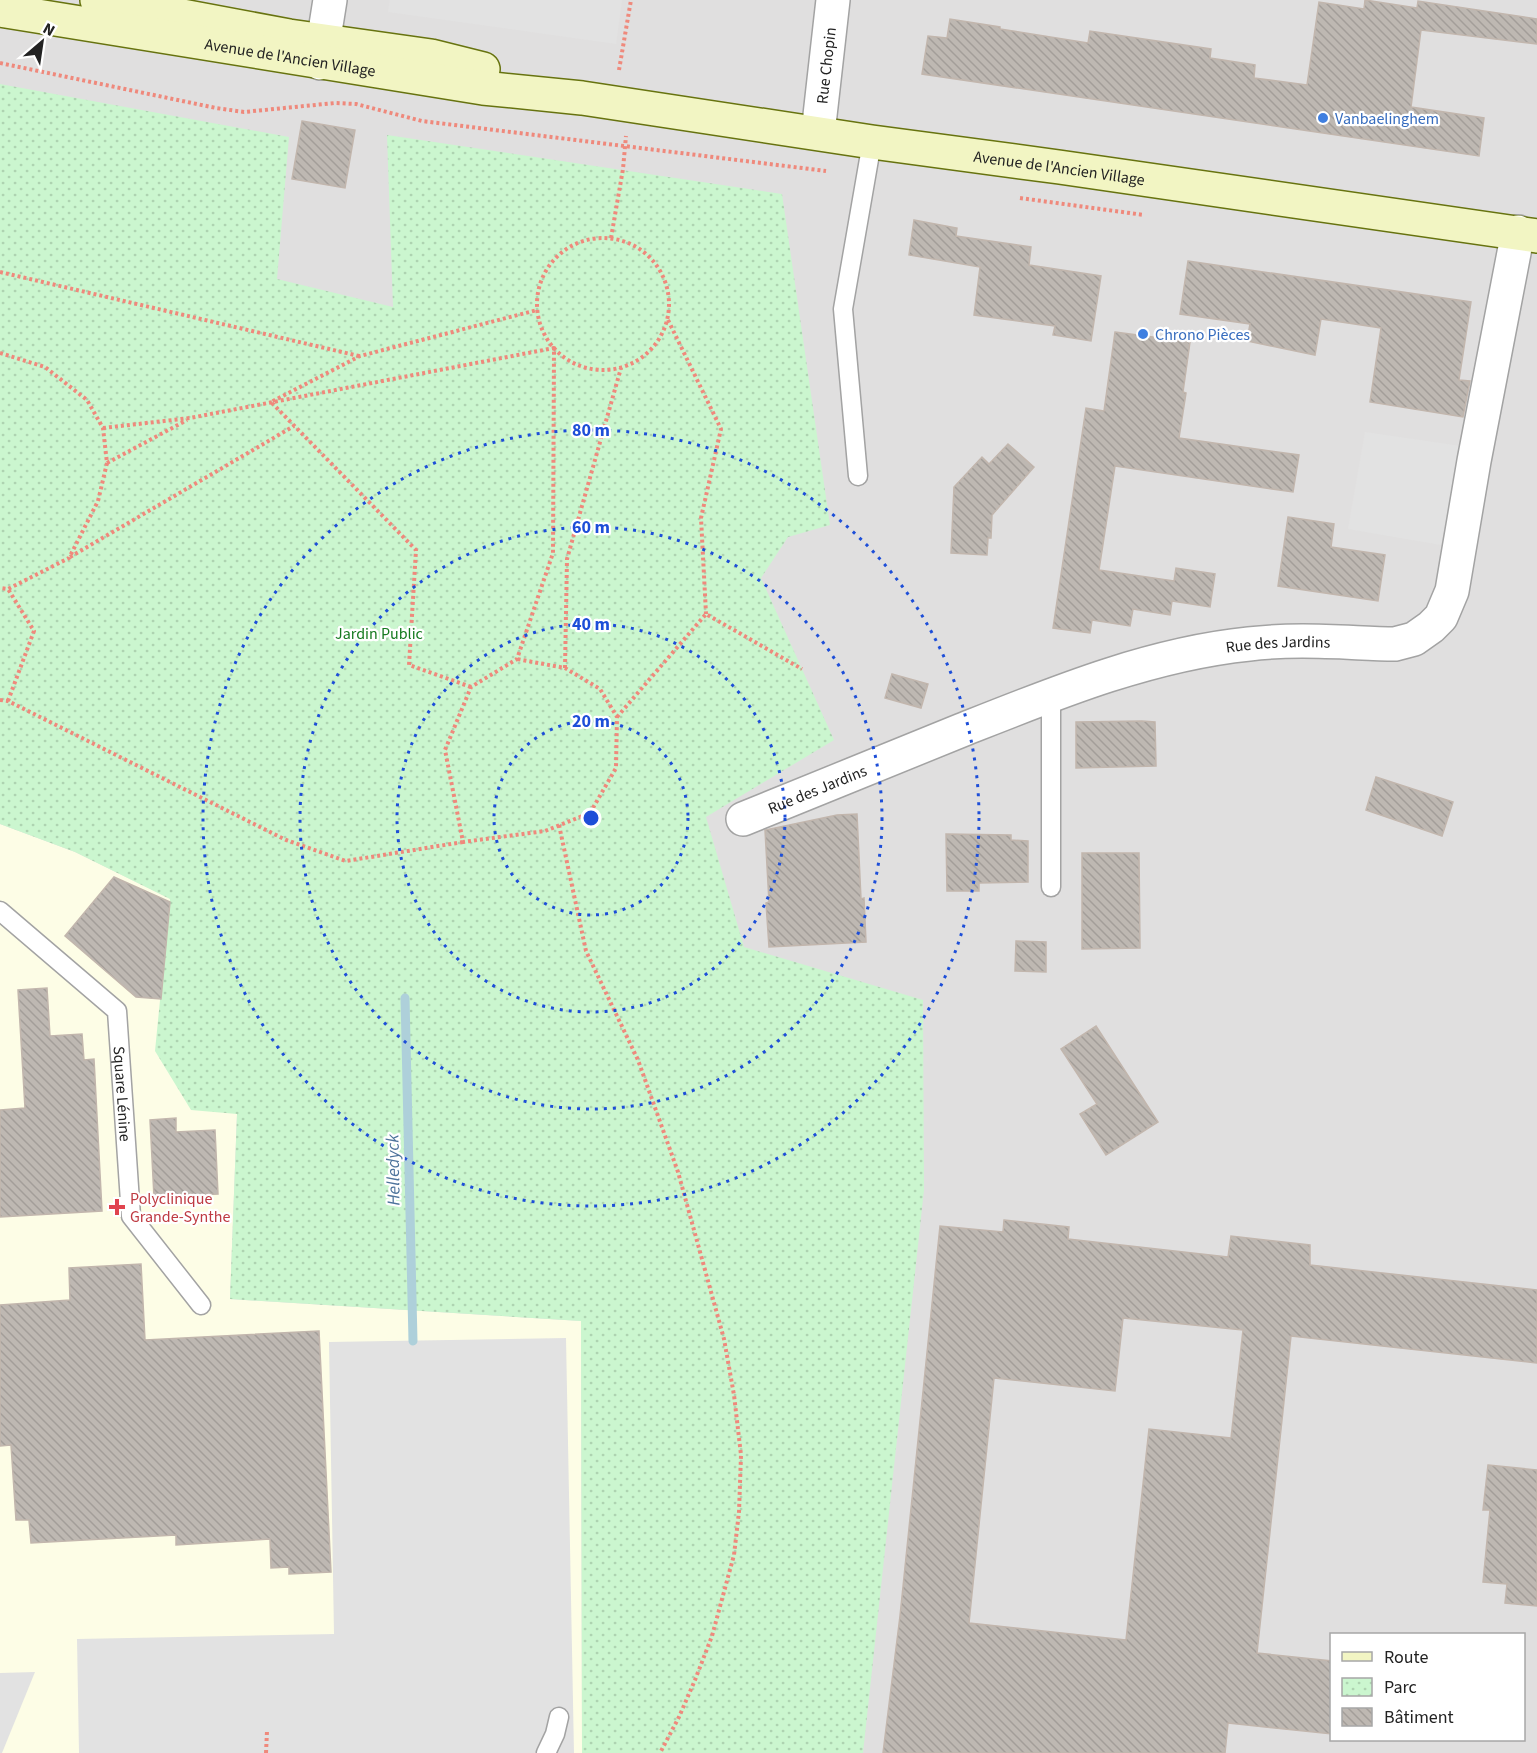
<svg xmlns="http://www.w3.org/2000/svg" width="1537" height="1753" viewBox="0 0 1537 1753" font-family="'Source Sans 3',sans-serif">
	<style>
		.residential { fill: #e0dfdf; fill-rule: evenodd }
		.education { fill: #fdfde6 }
		.park { fill: url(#park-dots) }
		.parking { fill: #e2e2e2 }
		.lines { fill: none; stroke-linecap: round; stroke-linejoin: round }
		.stream { stroke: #aed0da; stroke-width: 9 }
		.building { fill: url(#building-back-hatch); stroke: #c2b6ad; stroke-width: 1.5; fill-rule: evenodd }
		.lane-casing { stroke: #a3a3a3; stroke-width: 21 }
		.street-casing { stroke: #a3a3a3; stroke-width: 36 }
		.secondary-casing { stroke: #67730f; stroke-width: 36 }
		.path { stroke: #ef897c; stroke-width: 4; stroke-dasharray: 3 3; stroke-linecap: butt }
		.lane { stroke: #fff; stroke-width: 18 }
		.street { stroke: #fff; stroke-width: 33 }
		.secondary { stroke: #f2f5c3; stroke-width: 33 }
		.ring { fill: none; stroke: #1d4ed8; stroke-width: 3; stroke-dasharray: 3 6 }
		.shop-dot { fill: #3f7fe0; stroke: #fff; stroke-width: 2 }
		.health-dot { fill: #e0444e; stroke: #fff; stroke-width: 2 }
		.labels { text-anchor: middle; stroke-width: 4.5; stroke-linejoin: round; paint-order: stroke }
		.street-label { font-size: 16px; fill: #222; stroke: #fff }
		.shop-label { font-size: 16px; fill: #366cbe; stroke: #fff; text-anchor: start }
		.park-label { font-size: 16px; fill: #157a1f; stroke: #fff }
		.health-label { font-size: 16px; fill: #be3a42; stroke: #fff; text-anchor: start }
		.water-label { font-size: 18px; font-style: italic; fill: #4e749c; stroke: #fff }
		.centre { fill: #1d4ed8; stroke: #fff; stroke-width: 3 }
		.ring-label { font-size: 18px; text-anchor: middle; font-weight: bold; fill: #1d4ed8; stroke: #fff; stroke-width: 4.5; stroke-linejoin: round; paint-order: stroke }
	</style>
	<defs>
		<pattern id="park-dots" width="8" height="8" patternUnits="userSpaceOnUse" patternTransform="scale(1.5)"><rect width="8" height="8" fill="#cbf6cf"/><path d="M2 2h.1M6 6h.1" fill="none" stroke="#aed3b1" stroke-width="1.8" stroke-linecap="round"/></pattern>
		<pattern id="building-back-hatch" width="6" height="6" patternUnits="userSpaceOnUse" patternTransform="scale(1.5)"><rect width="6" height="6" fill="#beb8b2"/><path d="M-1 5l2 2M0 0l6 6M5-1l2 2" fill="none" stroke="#a39e99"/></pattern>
	</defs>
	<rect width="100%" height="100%" fill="#f1eee9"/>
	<path class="residential" d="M0,0H1537V1753H0ZM1332,1634H1524V1740H1332Z"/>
	<path class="education" d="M0,824L75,852L171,899L168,915L237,1114L230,1299L581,1321L582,1753H0Z"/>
	<path class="park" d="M0,84L289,137L277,279L393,307L387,135L782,194L830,525L788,537L761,578L834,740L706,817L744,947L923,1000L924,1190L863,1753H582L581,1321L230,1299L237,1114L191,1110L155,1051L170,899L75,852L0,824Z"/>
	<g class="parking">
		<path d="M390,0H622L616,44L388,12Z"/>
		<path d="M1365,432L1461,446L1441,545L1348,529Z"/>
		<path d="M566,1338L574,1753H79L77,1639L334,1634L329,1342Z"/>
		<path d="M35,1672L2,1753H0V1673Z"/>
	</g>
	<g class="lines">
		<path class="stream" d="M405,998L413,1341"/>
	</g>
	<g class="building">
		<path d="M1365,0L1417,8L1418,1L1537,19V44L1421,30L1411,107L1484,118L1479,156L922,74L928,36L947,38L950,19L1000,27V29L1088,43L1090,31L1211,49L1210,58L1255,65L1254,78L1307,85L1319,2L1364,9Z"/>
		<path d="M302,121L355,130L345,188L292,179Z"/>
		<path d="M914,220L957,228L956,236L1031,247L1029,265L1101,276L1091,341L1053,335L1055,326L974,315L980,267L909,255Z"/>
		<path d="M1188,261L1471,302L1459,380L1470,381L1463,417L1370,402L1381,328L1321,319L1315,355L1247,341L1250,324L1180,314Z"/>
		<path d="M1115,332L1190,342L1183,392L1186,393L1179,438L1299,455L1293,492L1115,466L1099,570L1174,581L1176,568L1215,574L1210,607L1172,601L1170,615L1133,609L1130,626L1092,620L1090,633L1053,628L1086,408L1104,411Z"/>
		<path d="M1008,444L1034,467L992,515L991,538H988L987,555L951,553L954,487L982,457L989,464Z"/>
		<path d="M1288,517L1334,524L1331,547L1385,555L1378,601L1278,586Z"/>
		<path d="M892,674L928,684L921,708L885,698Z"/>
		<path d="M1142,721L1155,722L1156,766L1076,768V722Z"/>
		<path d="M1376,777L1453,802L1442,836L1366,810Z"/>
		<path d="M857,814L861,899L864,898L866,942L769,947L766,903L769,902L765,830L837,815Z"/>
		<path d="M946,834L1011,835V840L1028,841V882L979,883V891H947Z"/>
		<path d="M1082,853H1139L1140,948L1082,949Z"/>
		<path d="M114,877L170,902L161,999L136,997L65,936Z"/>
		<path d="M1016,941L1046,942V972L1015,971Z"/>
		<path d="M47,988L50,1036L82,1034L84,1060L94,1059L102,1211L0,1217V1110L25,1108L18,990Z"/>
		<path d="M1096,1026L1158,1122L1106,1155L1080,1114L1097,1104L1061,1049Z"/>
		<path d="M176,1118V1132L215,1130L218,1194L154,1197L150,1120Z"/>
		<path d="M1004,1220L1069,1227L1068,1239L1228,1257L1231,1236L1310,1245V1265L1537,1290V1363L1291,1336L1257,1653L1332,1661V1734L1228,1723L1225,1753H883L900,1616L940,1226L1003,1232ZM1123,1318L1243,1330L1231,1438L1149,1429L1126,1640L969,1623L994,1378L1115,1391Z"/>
		<path d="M141,1264L145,1340L319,1331L331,1572L289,1574V1567L271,1568L270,1539L176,1545V1535L31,1543L29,1520H16L11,1445L0,1446V1305L70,1300L69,1268Z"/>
		<path d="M1488,1465L1537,1470V1606L1505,1603L1507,1584L1483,1582L1490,1510H1483Z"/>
	</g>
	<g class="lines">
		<g class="lane-casing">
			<g id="lane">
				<path d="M858,476L843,309L872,142"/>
				<path d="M1051,887V695"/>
				<path id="s1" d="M0,911L117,1011L131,1216L201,1305"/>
				<path d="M546,1753L555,1734L559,1717"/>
			</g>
		</g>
		<g class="street-casing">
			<g id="street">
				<path d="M320,63L330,0"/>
				<path id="s2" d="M818,133L833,0"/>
				<path id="s3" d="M743,819C816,789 889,760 962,730C1055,693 1150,654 1249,644C1298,638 1347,643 1395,644L1414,639L1431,627L1441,617L1452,591L1474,461L1518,232"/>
			</g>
		</g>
		<g class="secondary-casing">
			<g id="secondary">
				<path d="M97,0L289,36L431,56L483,69"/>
				<path id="s4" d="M0,10L483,88L582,98L872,142L1059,167L1537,236"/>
			</g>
		</g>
		<g class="path">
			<path d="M0,63L216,108L244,112L335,103L356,104L422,121L826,171"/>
			<path d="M619,70L631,0"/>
			<path d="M1020,198L1144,215"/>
			<circle cx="603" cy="304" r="66"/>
			<path d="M611,238L623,169L626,136"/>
			<path d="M0,272L359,356"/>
			<path d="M668,320L721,429L701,518L706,614"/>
			<path d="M0,353L45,367L87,400L103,428L107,463L98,501L69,558L8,589L0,588"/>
			<path d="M103,428L190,418L554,348L553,553L517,659L471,687L445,750L463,842L545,831L590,813L616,768L617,717L600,689L565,668L517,659"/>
			<path d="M107,463L187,420"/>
			<path d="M70,557L294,426"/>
			<path d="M565,668L567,559L621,368"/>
			<path d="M471,687L409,665L416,550L271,402L360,356L537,310"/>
			<path d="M0,700L8,701L286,840L346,861L463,842"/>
			<path d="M8,701L34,631L8,589"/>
			<path d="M617,717L706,614L802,669"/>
			<path d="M559,825L586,951L638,1060L678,1172L724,1339L734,1395L741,1455L739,1512L734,1555L712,1636L695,1680L679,1717L660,1753"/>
			<path d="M266,1753L267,1731"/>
		</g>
		<use href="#lane" class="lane"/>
		<use href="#street" class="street"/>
		<use href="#secondary" class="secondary"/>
	</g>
	<g class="ring">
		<circle cx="591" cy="818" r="97"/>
		<circle cx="591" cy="818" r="194"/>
		<circle cx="591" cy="818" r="291"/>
		<circle cx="591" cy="818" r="388"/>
	</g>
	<g class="shop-dot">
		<circle cx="1323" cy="118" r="6"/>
		<circle cx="1143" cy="334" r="6"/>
	</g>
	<path class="health-dot" d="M114 1198h6v6h6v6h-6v6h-6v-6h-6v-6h6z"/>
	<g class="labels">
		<g class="street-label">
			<text dy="6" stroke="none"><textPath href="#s4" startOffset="294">Avenue de l'Ancien Village</textPath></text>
			<text dy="6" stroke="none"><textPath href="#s2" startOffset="68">Rue Chopin</textPath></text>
			<text dy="6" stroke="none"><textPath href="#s4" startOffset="1071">Avenue de l'Ancien Village</textPath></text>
			<text dy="6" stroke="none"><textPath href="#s3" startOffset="566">Rue des Jardins</textPath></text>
			<text dy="6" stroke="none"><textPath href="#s3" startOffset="80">Rue des Jardins</textPath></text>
			<text dy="6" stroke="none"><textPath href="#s1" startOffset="237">Square Lénine</textPath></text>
		</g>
		<g class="shop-label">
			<text x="1335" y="124">Vanbaelinghem</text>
			<text x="1155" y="340">Chrono Pièces</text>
		</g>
		<g class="park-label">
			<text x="379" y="639">Jardin Public</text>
		</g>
		<g class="health-label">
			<text x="130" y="1204">Polyclinique<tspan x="130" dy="18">Grande-Synthe</tspan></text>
		</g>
		<g class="water-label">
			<text transform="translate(393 1170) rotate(-91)" y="6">Helledyck</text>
		</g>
	</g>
	<circle cx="591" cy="818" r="9" class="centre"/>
	<g class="ring-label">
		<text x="591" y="436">80 m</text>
		<text x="591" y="533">60 m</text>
		<text x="591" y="630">40 m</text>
		<text x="591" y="727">20 m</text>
	</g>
	<rect x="1330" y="1633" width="195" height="108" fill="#ffffff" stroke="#a7a7a7" stroke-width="1.5"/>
	<rect x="1342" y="1652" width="30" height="9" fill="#f2f5c3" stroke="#a7a7a7" stroke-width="1.5"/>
	<text x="1384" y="1663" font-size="18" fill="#222222">Route</text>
	<rect x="1342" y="1678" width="30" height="18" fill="url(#park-dots)" stroke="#a7a7a7" stroke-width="1.5"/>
	<text x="1384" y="1693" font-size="18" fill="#222222">Parc</text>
	<rect x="1342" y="1708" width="30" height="18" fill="url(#building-back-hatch)" stroke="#a7a7a7" stroke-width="1.5"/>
	<text x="1384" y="1723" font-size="18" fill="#222222">Bâtiment</text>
	<g transform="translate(42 42) rotate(29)" stroke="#ffffff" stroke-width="4.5" paint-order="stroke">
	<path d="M0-4.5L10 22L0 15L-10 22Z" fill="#222222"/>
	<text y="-9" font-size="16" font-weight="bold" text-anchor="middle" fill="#222222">N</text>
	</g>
</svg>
